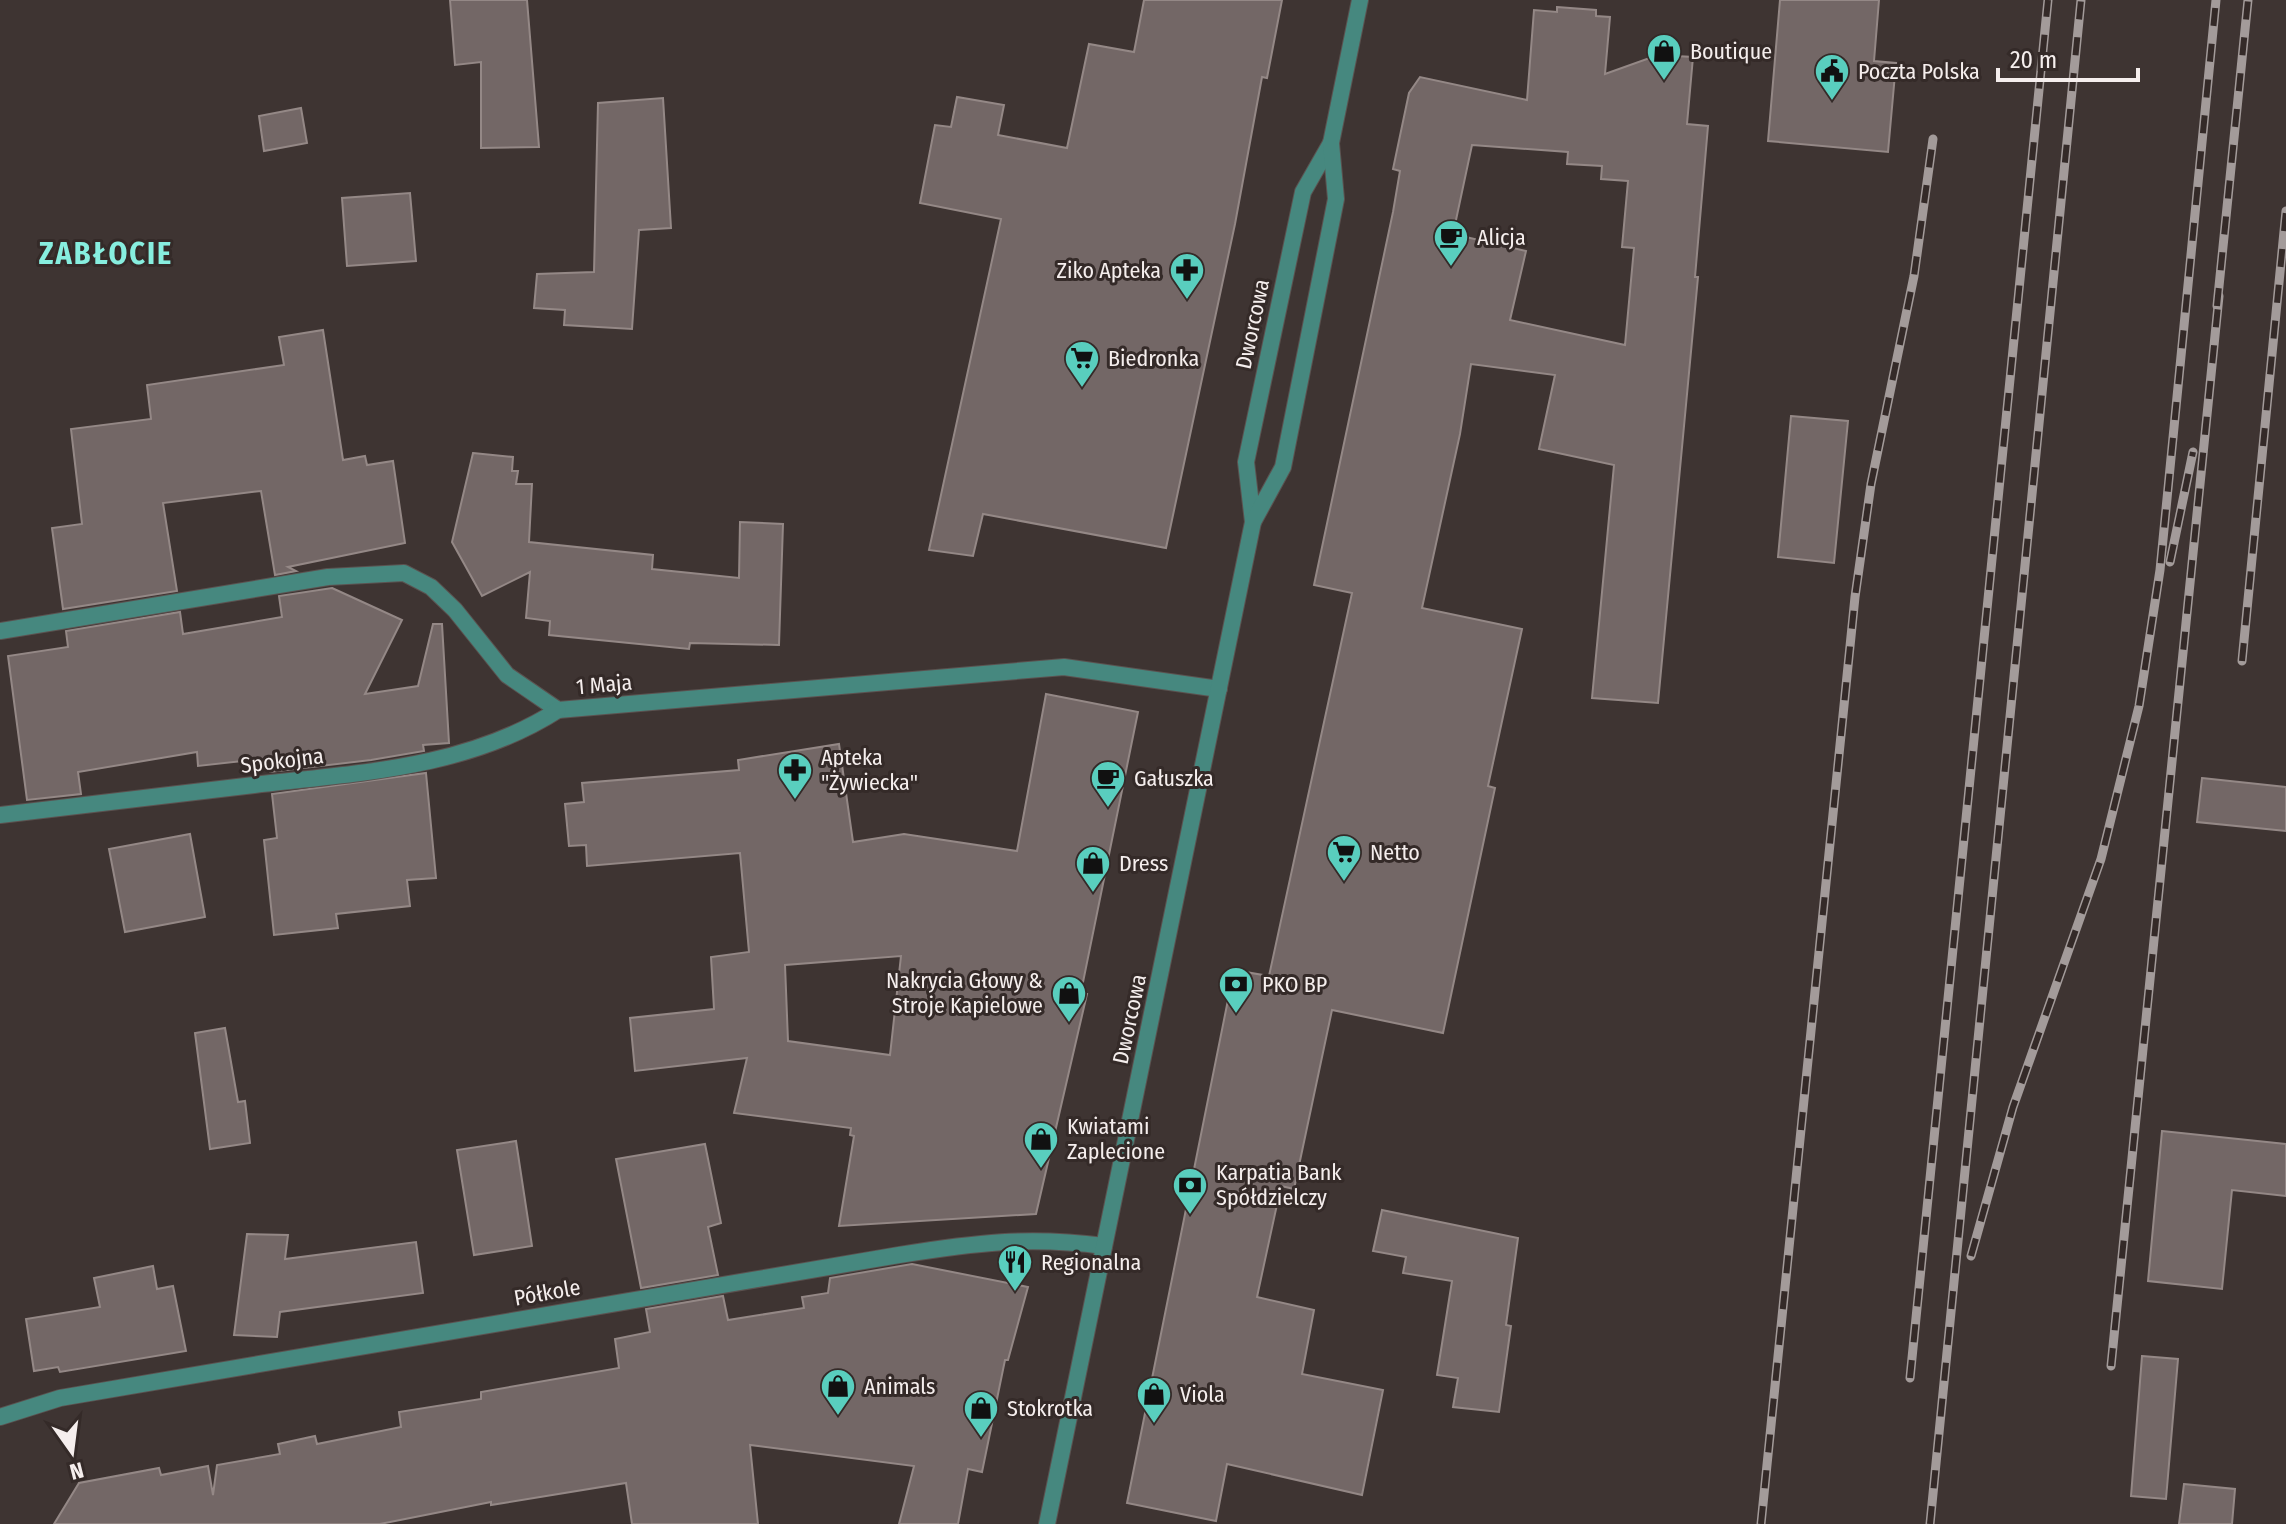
<svg xmlns="http://www.w3.org/2000/svg" width="2286" height="1524" viewBox="0 0 2286 1524" font-family="'Fira Sans Condensed',sans-serif">
	<style>
		.building { fill: #736766; stroke: #948886; stroke-width: 2; fill-rule: evenodd }
		.lines { fill: none; stroke-linecap: round; stroke-linejoin: round }
		.minor-casing { stroke: #5b5250; stroke-width: 18 }
		.tertiary-casing { stroke: #5b5250; stroke-width: 18 }
		.minor { stroke: #46887f; stroke-width: 16 }
		.tertiary { stroke: #46887f; stroke-width: 16 }
		.rail-casing { stroke: #a39b9a; stroke-width: 9 }
		.rail { stroke: #342a28; stroke-width: 6; stroke-dasharray: 18; stroke-linecap: butt }
		.labels { text-anchor: middle; stroke-width: 6; stroke-linejoin: round; paint-order: stroke }
		.poi-label { font-size: 22px; fill: #f5eeed; stroke: #342a28; text-anchor: start }
		.street-label { font-size: 22px; fill: #f5eeed; stroke: #342a28 }
		.district-label { font-size: 30px; font-weight: bold; letter-spacing: 2px; fill: #87eedf; stroke: #342a28 }
	</style>
	<rect width="100%" height="100%" fill="#3e3432"/>
	<g class="building">
		<path d="M450,0H527L539,147L481,148V62L455,65Z"/>
		<path d="M1144,0H1282L1267,78L1262,77L1235,224L1166,548L983,514L973,556L929,550L1001,219L920,203L935,125L951,127L957,97L1004,105L998,135L1067,148L1089,44L1134,52Z"/>
		<path d="M1780,0H1879L1874,61L1896,63L1888,152L1768,141Z"/>
		<path d="M1557,7L1596,10V16L1610,17L1605,74L1658,55L1693,57L1687,124L1708,126L1695,277H1698L1658,703L1592,698L1614,465L1539,449L1555,375L1471,364L1460,434L1422,608L1522,629L1488,786L1495,788L1443,1033L1332,1010L1294,1189L1281,1186L1257,1297L1314,1310L1302,1374L1383,1390L1362,1495L1227,1464L1216,1521L1127,1503L1234,970L1269,976L1352,593L1314,585L1393,212L1400,171L1393,169L1409,93L1420,77L1527,100L1534,10L1557,12ZM1472,145L1568,152L1567,164L1602,166L1601,179L1628,181L1622,247L1634,248L1625,345L1510,320L1526,251L1453,234Z"/>
		<path d="M663,98L671,228L639,230L632,329L564,325L565,310L534,308L537,274L594,272L598,103Z"/>
		<path d="M301,108L307,143L264,151L259,116Z"/>
		<path d="M410,193L416,261L347,266L342,198Z"/>
		<path d="M323,330L343,460L365,456L367,465L393,461L405,543L288,567L296,571L275,575L261,491L163,503L177,591L63,609L52,528L82,524L71,429L151,419L147,385L284,365L279,337Z"/>
		<path d="M1791,416L1848,421L1834,563L1778,557Z"/>
		<path d="M473,453L513,457L512,471H518L516,484H532L529,542L653,555L652,569L739,578L740,522L783,524L779,645L690,643L689,649L549,635L550,621L526,618L530,572L482,596L452,542Z"/>
		<path d="M332,588L402,620L365,694L418,686L433,624H442L449,743L423,745L424,751L371,760L270,772L269,758L198,766L197,752L78,772L81,794L27,800L8,656L68,647L66,631L180,612L183,634L282,617L279,596Z"/>
		<path d="M1046,694L1138,712L1081,992L1087,994L1036,1214L839,1226L854,1136L850,1135L851,1128L734,1113L747,1058L635,1071L630,1018L714,1009L711,957L749,952L740,853L587,866L586,845L569,846L565,804L584,802L582,783L739,770L738,760L839,744L853,842L904,834L1017,851ZM901,956L890,1055L788,1041L785,965Z"/>
		<path d="M426,773L436,878L407,880L410,906L336,914L338,928L274,935L264,840L277,838L272,794Z"/>
		<path d="M2202,778L2286,787V831L2197,822Z"/>
		<path d="M190,834L205,917L125,932L109,849Z"/>
		<path d="M225,1028L238,1102L245,1101L250,1143L210,1149L195,1033Z"/>
		<path d="M2162,1131L2286,1144V1196L2232,1190L2222,1289L2148,1281Z"/>
		<path d="M516,1141L532,1246L474,1255L457,1150Z"/>
		<path d="M705,1144L721,1223L708,1227L718,1275L641,1288L616,1159Z"/>
		<path d="M1382,1210L1518,1238L1506,1325L1511,1326L1499,1412L1453,1407L1458,1378L1437,1375L1452,1281L1403,1273L1406,1257L1373,1251Z"/>
		<path d="M247,1234L288,1235L285,1259L416,1242L423,1293L280,1312L277,1337L234,1335Z"/>
		<path d="M912,1264L1028,1287L1008,1360H1005L982,1472L968,1469L958,1524H899L914,1466L750,1445L758,1524H632L626,1483L491,1505V1502L380,1524H54L79,1483L159,1468L161,1475L208,1466L213,1495L217,1465L280,1454L278,1444L315,1436L317,1444L401,1427L399,1412L481,1399V1392L619,1368L615,1339L650,1332L646,1309L723,1296L728,1320L804,1308L802,1297L828,1293L830,1278Z"/>
		<path d="M153,1266L157,1289L173,1286L186,1351L60,1372L58,1367L34,1371L26,1319L100,1307L94,1278Z"/>
		<path d="M2142,1356L2178,1359L2166,1499L2131,1496Z"/>
		<path d="M2184,1484L2235,1489L2232,1524H2179Z"/>
	</g>
	<g class="lines">
		<g class="minor-casing">
			<g id="minor">
				<path d="M0,631L328,577L404,573L431,587L455,610L507,675L558,710L1064,667L1219,689"/>
				<path d="M0,815C85,805 169,795 254,785C358,773 468,768 558,710"/>
				<path d="M0,1417L60,1398L899,1255C974,1243 1028,1236 1104,1246"/>
			</g>
		</g>
		<g class="tertiary-casing">
			<g id="tertiary">
				<path d="M1253,522L1246,462L1303,192L1331,143"/>
				<path d="M1047,1524L1253,522L1283,467L1336,199L1331,143L1360,0"/>
			</g>
		</g>
		<use href="#minor" class="minor"/>
		<use href="#tertiary" class="tertiary"/>
		<g class="rail-casing">
			<g id="rail">
				<path d="M2217,306L2248,0"/>
				<path d="M2170,562L2193,452"/>
				<path d="M2242,661L2286,211"/>
				<path d="M1971,1256L2013,1107L2101,859L2139,706L2160,570L2216,0"/>
				<path d="M2111,1366L2219,296"/>
				<path d="M1910,1378L2048,0"/>
				<path d="M1761,1524L1855,597L1871,484L1914,276L1933,139"/>
				<path d="M1930,1524L2081,0"/>
			</g>
		</g>
		<use href="#rail" class="rail"/>
	</g>
	<defs>
		<g id="shop-pin" transform="scale(1.8)"><path d="M0 17L-7.5 6A9.5 9.5 0 1 1 7.5 6Z" fill="#59cebe" stroke="#342a28"/><path d="M-5-2.5h2.3a2.7 3.5 0 0 1 5.4 0H5L5.5 6h-11ZM-1.5-2.5h3a1.5 2.3 0 0 0-3 0Z" fill="#111"/></g>
		<g id="civic-pin" transform="scale(1.8)"><path d="M0 17L-7.5 6A9.5 9.5 0 1 1 7.5 6Z" fill="#59cebe" stroke="#342a28"/><path d="M-.6-6.5H3V-4.5H.6V-3L4-1V1h2V6H-6V1h2V-1L-.6-3ZM-1.2 2.5V6h2.4V2.5Z" fill="#111"/></g>
		<g id="cafe-pin" transform="scale(1.8)"><path d="M0 17L-7.5 6A9.5 9.5 0 1 1 7.5 6Z" fill="#59cebe" stroke="#342a28"/><path d="M-5.5-4.5H6V0H3Q3 3.5 0 3.5H-2.5Q-5.5 3.5-5.5 0ZM3-3.2v2h1.7v-2ZM-6 4.5H4V6H-6Z" fill="#111"/></g>
		<g id="pharmacy-pin" transform="scale(1.8)"><path d="M0 17L-7.5 6A9.5 9.5 0 1 1 7.5 6Z" fill="#59cebe" stroke="#342a28"/><path d="M-2-6h4v4h4v4h-4v4h-4v-4h-4v-4h4Z" fill="#111"/></g>
		<g id="supermarket-pin" transform="scale(1.8)"><path d="M0 17L-7.5 6A9.5 9.5 0 1 1 7.5 6Z" fill="#59cebe" stroke="#342a28"/><path d="M-6-5.5h2.5l.6 2H6L4.5 2H-2.5L-4.4-4H-6ZM-1.5 3.2a1.3 1.3 0 1 0 .1 0ZM3 3.2a1.3 1.3 0 1 0 .1 0Z" fill="#111"/></g>
		<g id="bank-pin" transform="scale(1.8)"><path d="M0 17L-7.5 6A9.5 9.5 0 1 1 7.5 6Z" fill="#59cebe" stroke="#342a28"/><path d="M-6-4H6V4H-6ZM0-2.3a2.3 2.3 0 1 0 0 4.6a2.3 2.3 0 1 0 0-4.6Z" fill="#111"/></g>
		<g id="restaurant-pin" transform="scale(1.8)"><path d="M0 17L-7.5 6A9.5 9.5 0 1 1 7.5 6Z" fill="#59cebe" stroke="#342a28"/><path d="M-5-6h1v4h1v-4h1v4h1v-4h1v5L-1.5 .5V6h-2V.5L-5-1ZM5-6V6H3V1.5H1.5Q1.5-4 5-6Z" fill="#111"/></g>
	</defs>
	<g fill-rule="evenodd">
		<use href="#shop-pin" x="1664" y="51"/>
		<use href="#civic-pin" x="1832" y="71"/>
		<use href="#cafe-pin" x="1451" y="237"/>
		<use href="#pharmacy-pin" x="1187" y="270"/>
		<use href="#supermarket-pin" x="1082" y="358"/>
		<use href="#pharmacy-pin" x="795" y="770"/>
		<use href="#cafe-pin" x="1108" y="778"/>
		<use href="#supermarket-pin" x="1344" y="852"/>
		<use href="#shop-pin" x="1093" y="863"/>
		<use href="#bank-pin" x="1236" y="984"/>
		<use href="#shop-pin" x="1069" y="993"/>
		<use href="#shop-pin" x="1041" y="1139"/>
		<use href="#bank-pin" x="1190" y="1185"/>
		<use href="#restaurant-pin" x="1015" y="1262"/>
		<use href="#shop-pin" x="838" y="1386"/>
		<use href="#shop-pin" x="1154" y="1394"/>
		<use href="#shop-pin" x="981" y="1408"/>
	</g>
	<g class="labels">
		<g class="poi-label">
			<text x="1690" y="59">Boutique</text>
			<text x="1858" y="79">Poczta Polska</text>
			<text x="1477" y="245">Alicja</text>
			<text x="1161" y="278" text-anchor="end">Ziko Apteka</text>
			<text x="1108" y="366">Biedronka</text>
			<text x="821" y="765">Apteka<tspan x="821" dy="25">"Żywiecka"</tspan></text>
			<text x="1134" y="786">Gałuszka</text>
			<text x="1370" y="860">Netto</text>
			<text x="1119" y="871">Dress</text>
			<text x="1043" y="988" text-anchor="end">Nakrycia Głowy &amp;<tspan x="1043" dy="25">Stroje Kapielowe</tspan></text>
			<text x="1262" y="992">PKO BP</text>
			<text x="1067" y="1134">Kwiatami<tspan x="1067" dy="25">Zaplecione</tspan></text>
			<text x="1216" y="1180">Karpatia Bank<tspan x="1216" dy="25">Spółdzielczy</tspan></text>
			<text x="1041" y="1270">Regionalna</text>
			<text x="864" y="1394">Animals</text>
			<text x="1180" y="1402">Viola</text>
			<text x="1007" y="1416">Stokrotka</text>
		</g>
		<g class="street-label">
			<text transform="translate(1252 324) rotate(-78)" y="8">Dworcowa</text>
			<text transform="translate(604 684) rotate(-5)" y="8">1 Maja</text>
			<text transform="translate(282 760) rotate(-7)" y="8">Spokojna</text>
			<text transform="translate(1129 1019) rotate(-78)" y="8">Dworcowa</text>
			<text transform="translate(547 1292) rotate(-10)" y="8">Półkole</text>
		</g>
		<g class="district-label">
			<text x="106" y="264">ZABŁOCIE</text>
		</g>
	</g>
	<g transform="translate(72 1452) rotate(166)" stroke="#342a28" stroke-width="6" paint-order="stroke">
	<path d="M0-6L14 30L0 20L-14 30Z" fill="#f5eeed"/>
	<text y="-12" font-size="22" font-weight="bold" text-anchor="middle" fill="#f5eeed">N</text>
	</g>
	<path d="M1998 68v12h140v-12" fill="none" stroke="#f5eeed" stroke-width="4"/>
	<text x="2010" y="68" font-size="24" fill="#f5eeed" stroke="#342a28" stroke-width="6" paint-order="stroke">20 m</text>
</svg>
